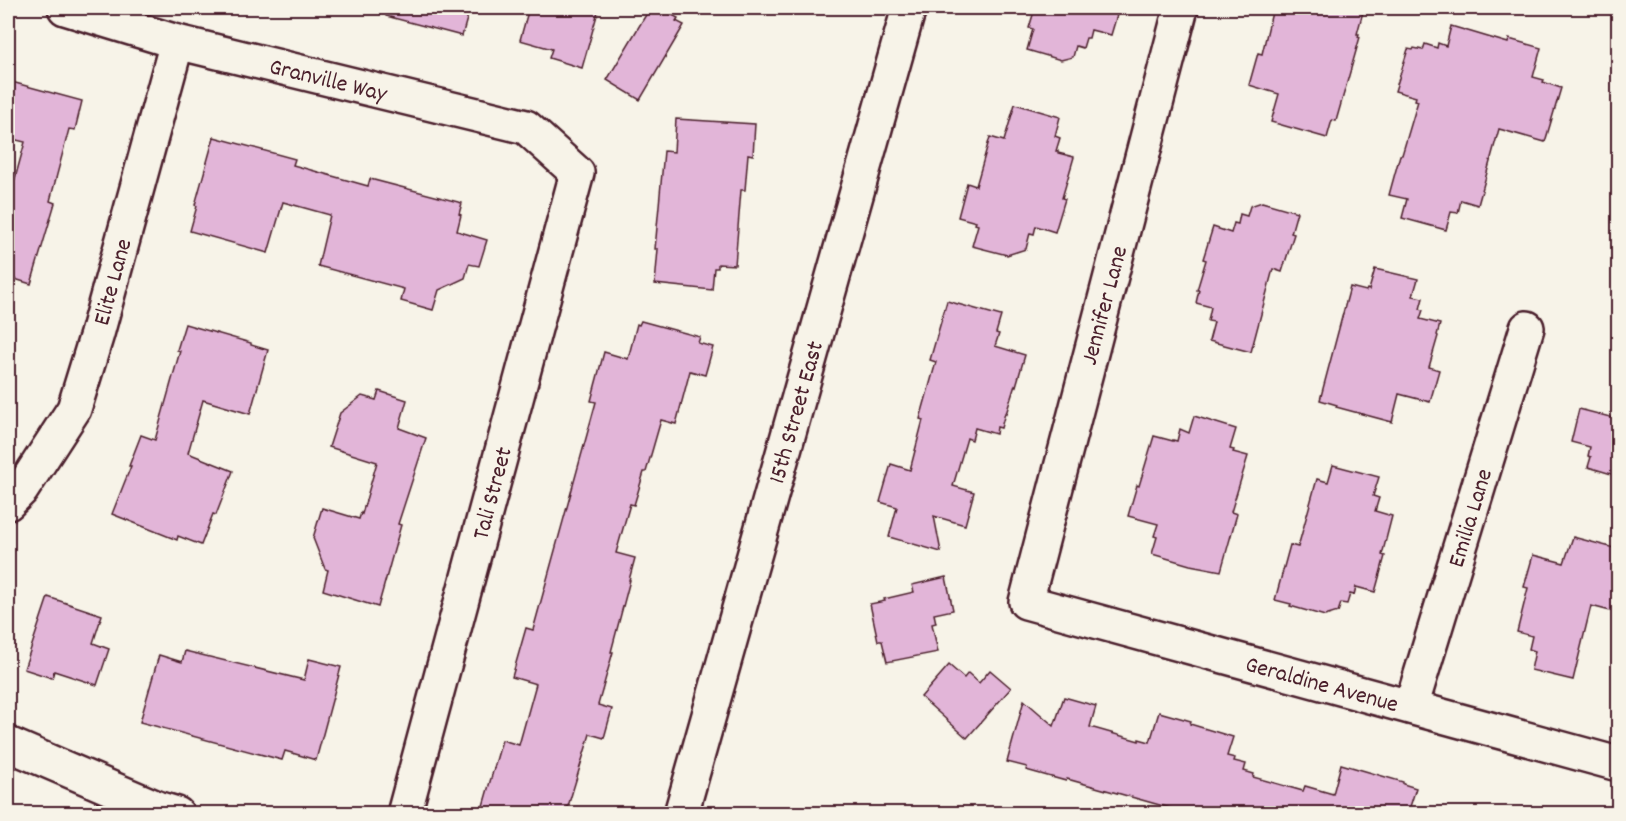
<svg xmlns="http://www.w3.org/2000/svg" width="1626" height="821" viewBox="0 0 1626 821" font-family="Dekko,sans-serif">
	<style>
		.building { fill: #e2b5d8; stroke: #4a1f2b; stroke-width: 1.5 }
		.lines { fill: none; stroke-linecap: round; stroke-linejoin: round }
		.minor-casing { stroke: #4a1f2b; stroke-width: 38 }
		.tertiary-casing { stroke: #4a1f2b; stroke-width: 38 }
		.minor { stroke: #f7f3e8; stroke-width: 33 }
		.tertiary { stroke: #f7f3e8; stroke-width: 33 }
		.labels { text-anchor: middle; stroke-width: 6; stroke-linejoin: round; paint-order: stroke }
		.street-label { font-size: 24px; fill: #4a1f2b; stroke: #f7f3e8 }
	</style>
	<rect width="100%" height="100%" fill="#f7f3e8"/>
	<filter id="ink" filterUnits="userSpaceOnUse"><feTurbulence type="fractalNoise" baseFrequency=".0167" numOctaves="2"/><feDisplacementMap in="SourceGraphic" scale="12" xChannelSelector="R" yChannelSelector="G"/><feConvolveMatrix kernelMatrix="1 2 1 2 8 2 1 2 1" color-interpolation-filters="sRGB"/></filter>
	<g filter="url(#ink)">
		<g class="building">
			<path d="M387,8H470L462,36L386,16Z"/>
			<path d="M529,8H599L582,68L549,58L552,49L520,40Z"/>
			<path d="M650,8H659L678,18L676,21L684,25L640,100L607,80Z"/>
			<path d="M1035,8H1119L1111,35L1091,30L1089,38H1086L1083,48L1076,46L1073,57L1061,60L1027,50L1033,29L1029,28Z"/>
			<path d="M1273,8H1364L1357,34H1359L1358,37H1360L1336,121L1332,120L1327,138L1271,122L1279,94L1249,85L1258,53L1262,54Z"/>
			<path d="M1451,26L1508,43L1509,39L1541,48L1533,77L1544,80L1543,82L1561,88L1545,142L1499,129L1478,205L1461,200L1458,213L1451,212L1446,230L1402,218L1407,199L1389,195L1400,155H1402L1418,101L1415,100L1416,97L1395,91L1408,49L1413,50L1414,48L1423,50L1425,44L1437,48L1438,43L1446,46Z"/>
			<path d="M8,81L82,101L75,130L69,129L50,201L55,203L31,284L8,277V204L25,142L8,138Z"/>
			<path d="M1015,104L1060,117L1055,136L1060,138L1056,151H1058V153L1074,157L1062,198L1065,199L1055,232L1036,226L1034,234L1030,233L1026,249L1007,255L972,246L978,225L975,224L976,222L958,217L967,183L976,186L990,137L1004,141Z"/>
			<path d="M676,119L755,124L753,155L748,154L745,190H741L735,265L718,264V268H714L712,290L655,284L658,249H655L664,151L674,152Z"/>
			<path d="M214,137L295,159L293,165L368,186L370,179L462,203L459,214L461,215L457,231L487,240L479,266L469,264L465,278L439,290L433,310L401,301L404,289L318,266L330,215L283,202L268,253L190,231L197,206L195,205Z"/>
			<path d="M1262,202L1297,212L1291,233L1294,234L1282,272L1273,269L1251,352L1209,341L1214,322L1208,321L1211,307L1196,303L1199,290H1197L1206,260L1203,259L1213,227L1231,233L1234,223L1238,224L1240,214L1247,216L1250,206Z"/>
			<path d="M1375,269L1418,279L1413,296L1423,298L1420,309L1423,310L1420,319L1440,324L1437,335L1438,336L1429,367L1439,370L1430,402L1399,394L1392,422L1336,407L1337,405L1320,400L1350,287L1366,291L1367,289L1369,290Z"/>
			<path d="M947,301L1001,316L996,333L999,334L995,346L1025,355L1016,386L1015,385L1006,414L1005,413L1001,428L997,427L996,434L975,428L972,440L967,438L953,486L974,492L965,525L934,516L941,552L889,537L897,507L880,502L891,464L910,470L923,420L920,419L936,362L930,360Z"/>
			<path d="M641,321L700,337L698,343L713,347L705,375L690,371L676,424L661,420L646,472H644L634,505L630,504L616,553L635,558L629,580H630L611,652H613L598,705L612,709L604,738L590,734L566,813H481L502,740L519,745L536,684L512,677L526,628L533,630L596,402L591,401L604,352L628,359L637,324L639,325Z"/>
			<path d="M185,324L251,343V345L268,350L250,414L203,400L188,453L233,471L216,515L213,514L201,545L178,536L177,540L112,514L131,466H129L141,435L155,440L180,351L177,350Z"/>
			<path d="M379,391L407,400L399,428L426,438L398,524L401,525L378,607L323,590L328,570L325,569L313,538L322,508L359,519L361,513L362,514L377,462L329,447L340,413L362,396L376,400Z"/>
			<path d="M1579,409L1618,419V476L1588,467L1591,457L1588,456L1590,447L1571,442Z"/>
			<path d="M1194,416L1236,429L1230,449L1234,450L1233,452L1248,456L1231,512L1237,514L1221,571L1190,565L1152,554L1157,537L1154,536L1158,524L1128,516L1137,485L1139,486L1154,436L1173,441V440L1177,441L1180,429L1189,433Z"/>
			<path d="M1333,465L1379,477L1373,496L1379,498L1375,511L1392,516L1382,555L1385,556L1375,592L1356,587L1354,595L1350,594L1347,604L1341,603L1338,612L1325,616L1290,606L1291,604L1275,600L1290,545L1298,547L1317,479L1328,482Z"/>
			<path d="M1573,537L1618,549V613L1591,606L1573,680L1531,670L1535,651L1529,649L1532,636L1517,632L1528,588L1524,587L1533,555L1564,563Z"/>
			<path d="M946,577L953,610L934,614L936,623L932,624L938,652L887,662L882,641H878L870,604L885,601L884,599L914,592L912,585Z"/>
			<path d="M48,597L102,615L93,643L109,649L97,685L54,671L52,678L24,669Z"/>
			<path d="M185,651L304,680L309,659L341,667L316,760L285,751L282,760L140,722L159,655L182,662Z"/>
			<path d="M949,665L964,678L968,673L979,683L990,670L1011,688L967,738L921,697Z"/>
			<path d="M1064,697L1096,706L1090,727L1139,741V739L1150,742L1159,712L1191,721L1190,724L1233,737L1227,756L1235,758L1234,761L1246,764L1244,771L1254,774L1253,777L1303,791L1305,786L1333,794L1341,764L1403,782V784L1416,788L1408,813H1188L1067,779L1066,781L1026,770L1027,767L1007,762L1024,700L1054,726Z"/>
		</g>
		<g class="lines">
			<g class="minor-casing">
				<g id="minor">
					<path id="s1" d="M65,8L177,42L526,127L577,173L404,814"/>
					<path id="s2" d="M1181,8L1026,602L1618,764"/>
					<path id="s3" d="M8,503L22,489L74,409L97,334L177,42"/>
					<path id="s4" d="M1411,707L1527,328"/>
					<path d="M8,744L157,808L177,814"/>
				</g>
			</g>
			<g class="tertiary-casing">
				<g id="tertiary">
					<path id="s5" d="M681,814L909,8"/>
				</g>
			</g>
			<use href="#minor" class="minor"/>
			<use href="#tertiary" class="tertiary"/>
		</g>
	</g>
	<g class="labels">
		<g class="street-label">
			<text dy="8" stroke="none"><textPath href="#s1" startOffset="273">Granville Way</textPath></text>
			<text dy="8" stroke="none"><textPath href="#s3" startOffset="248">Elite Lane</textPath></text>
			<text transform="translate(1103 305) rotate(-75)" y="8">Jennifer Lane</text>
			<text dy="8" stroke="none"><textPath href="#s5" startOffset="418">15th Street East</textPath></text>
			<text transform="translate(491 493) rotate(-75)" y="8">Tali Street</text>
			<text dy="8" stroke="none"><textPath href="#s4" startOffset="198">Emilia Lane</textPath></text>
			<text dy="8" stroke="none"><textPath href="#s2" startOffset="921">Geraldine Avenue</textPath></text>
		</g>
	</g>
	<rect width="1626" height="821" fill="none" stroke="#f7f3e8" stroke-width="30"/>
	<rect x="15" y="15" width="1596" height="791" fill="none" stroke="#4a1f2b" stroke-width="2" filter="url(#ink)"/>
</svg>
